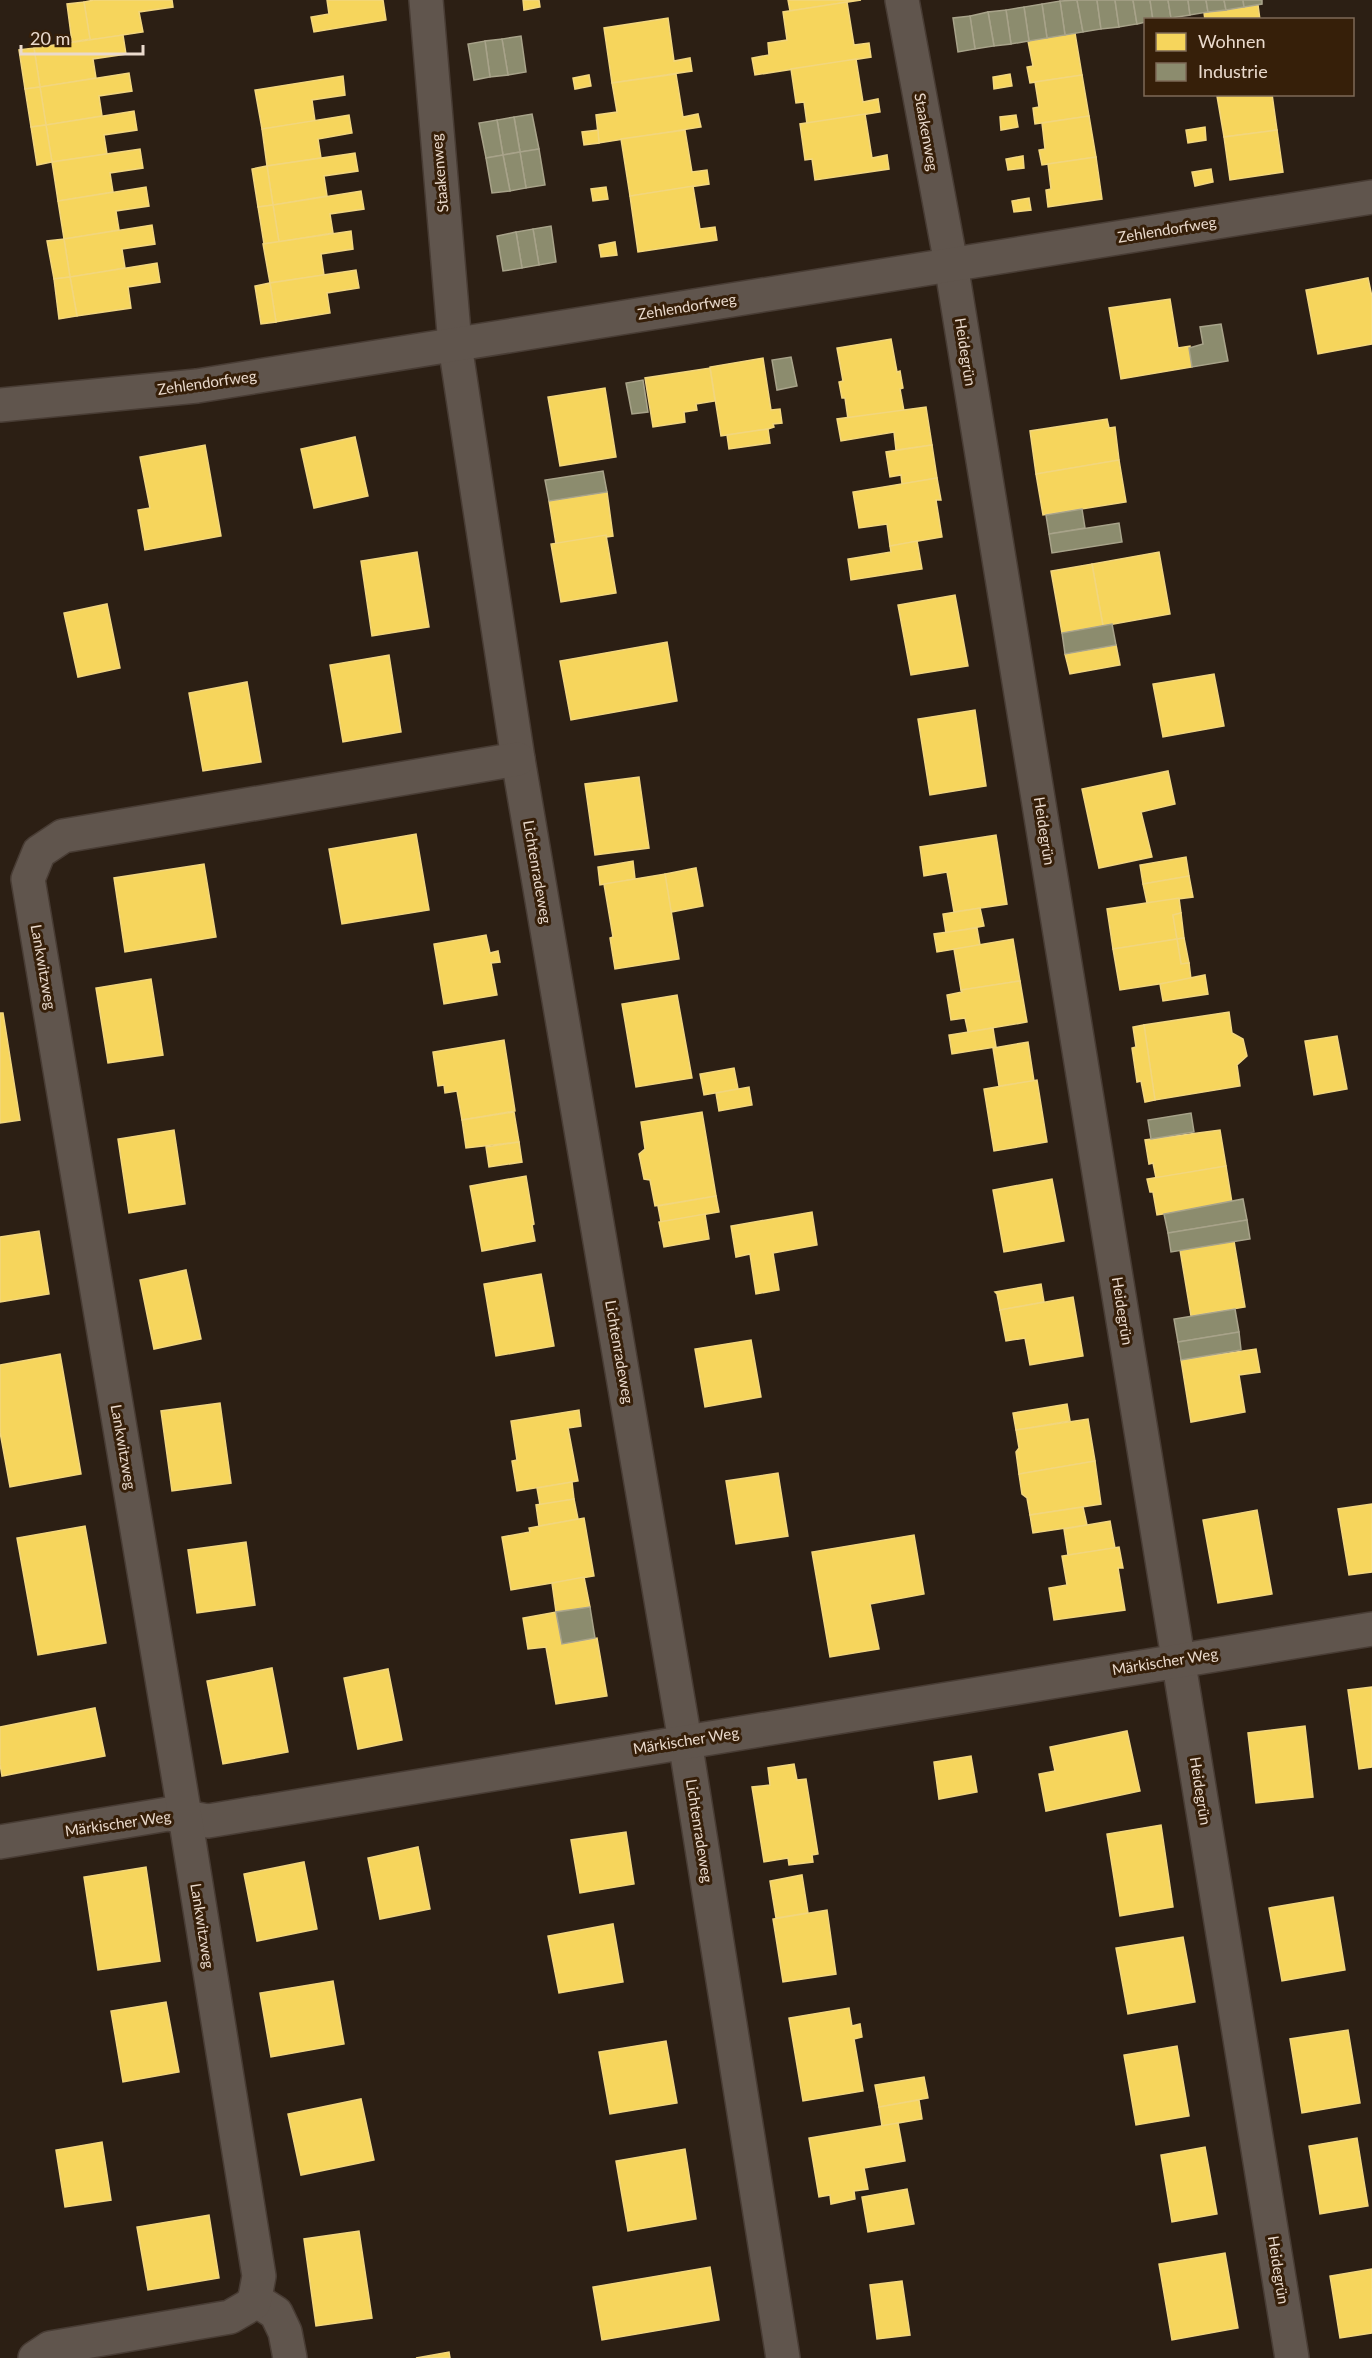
<svg xmlns="http://www.w3.org/2000/svg" width="1372" height="2358" viewBox="0 0 1372 2358" font-family="Lato,sans-serif">
	<style>
		.homes { fill: #f6d55c; stroke: #f2d67e; stroke-width: 1.5 }
		.industry { fill: #8c8c6e; stroke: #a8a38a; stroke-width: 1.5 }
		.lines { fill: none; stroke-linecap: round; stroke-linejoin: round }
		.minor-casing { stroke: #483c34; stroke-width: 36 }
		.minor { stroke: #60554d; stroke-width: 33 }
		.labels { text-anchor: middle; stroke-width: 6; stroke-linejoin: round; paint-order: stroke }
		.street-label { font-size: 15px; fill: #eadacd; stroke: #361f09 }
	</style>
	<rect width="100%" height="100%" fill="#2c1f14"/>
	<g class="homes">
		<path d="M94,0H172L173,7L139,12L143,32L90,40L84,2Z"/>
		<path d="M327,0H383L386,20L314,32L311,17L329,14Z"/>
		<path d="M523,0H539L540,7L524,10Z"/>
		<path d="M788,0H861L790,11Z"/>
		<path d="M84,2L90,39L72,42L67,4Z"/>
		<path d="M847,2L854,45L869,43L871,57L755,75L752,58L769,55L768,43L787,40L783,12Z"/>
		<path d="M1258,5L1260,20H1205L1204,13Z"/>
		<path d="M668,18L674,61L690,58L692,71L612,83L604,28Z"/>
		<path d="M1075,33L1082,75L1030,83L1027,67L1033,66L1028,41Z"/>
		<path d="M123,35L126,54L93,59L96,78L40,87L34,48Z"/>
		<path d="M34,48L40,87L25,89L19,50Z"/>
		<path d="M856,59L863,102L878,99L880,112L807,124L804,102L796,103L791,69Z"/>
		<path d="M129,73L132,91L99,96L102,116L46,125L40,87Z"/>
		<path d="M676,74L683,117L698,114L701,127L599,143L596,115L617,112L612,83Z"/>
		<path d="M1010,74L1012,86L994,89L993,77Z"/>
		<path d="M589,75L591,86L575,89L573,78Z"/>
		<path d="M1082,75L1089,116L1035,124L1033,108L1039,107L1035,82Z"/>
		<path d="M343,76L345,95L312,100L315,121L262,129L255,90Z"/>
		<path d="M40,87L46,125L31,127L25,89Z"/>
		<path d="M1229,94H1272L1277,130L1224,137L1217,96Z"/>
		<path d="M134,111L137,130L104,135L107,154L52,162L46,125Z"/>
		<path d="M865,114L872,158L887,155L889,169L815,180L812,159L805,160L800,124Z"/>
		<path d="M349,115L352,133L318,139L321,158L267,166L262,129Z"/>
		<path d="M1016,115L1018,127L1001,130L1000,117Z"/>
		<path d="M1089,116L1096,157L1042,165L1039,150L1045,149L1042,123Z"/>
		<path d="M46,125L52,162L37,165L31,127Z"/>
		<path d="M1205,127L1206,140L1188,143L1186,130Z"/>
		<path d="M598,130L599,143L584,145L582,132Z"/>
		<path d="M685,130L692,172L707,170L709,184L630,196L621,139Z"/>
		<path d="M1277,130L1283,172L1230,180L1224,137Z"/>
		<path d="M140,149L143,168L110,173L113,192L58,201L52,162Z"/>
		<path d="M355,153L358,171L324,176L327,196L273,205L267,166Z"/>
		<path d="M1023,156L1024,168L1008,170L1006,159Z"/>
		<path d="M1096,157L1102,199L1048,207L1046,190L1051,189L1048,164Z"/>
		<path d="M267,166L273,205L258,207L252,169Z"/>
		<path d="M1211,169L1213,182L1195,186L1192,172Z"/>
		<path d="M693,186L700,229L715,227L717,240L638,252L630,196Z"/>
		<path d="M146,187L149,206L116,211L119,230L64,239L58,201Z"/>
		<path d="M606,187L608,199L593,201L591,189Z"/>
		<path d="M361,191L364,209L330,214L333,233L279,242L273,205Z"/>
		<path d="M1029,198L1031,210L1014,212L1012,201Z"/>
		<path d="M273,205L279,242L264,244L258,207Z"/>
		<path d="M152,225L155,244L122,249L125,268L70,277L64,239Z"/>
		<path d="M351,231L353,249L321,254L324,275L270,283L263,244Z"/>
		<path d="M64,239L70,277L54,279L47,241Z"/>
		<path d="M615,242L617,255L601,257L599,245Z"/>
		<path d="M157,263L160,282L128,287L131,308L77,316L70,277Z"/>
		<path d="M356,270L359,288L327,293L330,313L276,322L270,283Z"/>
		<path d="M70,277L77,316L59,319L54,279Z"/>
		<path d="M1368,278L1372,297V344L1318,354L1306,290Z"/>
		<path d="M270,283L276,322L261,324L255,286Z"/>
		<path d="M1170,299L1178,348L1190,346L1192,367L1121,379L1109,308Z"/>
		<path d="M891,339L897,372L900,371L903,388L900,389L904,411L848,419L845,398H842L839,382L843,381L837,348Z"/>
		<path d="M763,358L771,410L780,409L782,423L773,424L774,427L768,429L721,436L710,367Z"/>
		<path d="M710,368L715,401L696,404L697,410L684,412L685,422L653,427L645,378Z"/>
		<path d="M605,388L616,457L560,466L548,397Z"/>
		<path d="M926,407L932,445L896,450L894,432L841,441L837,419Z"/>
		<path d="M1107,419L1109,428L1115,427L1119,460L1036,474L1030,431Z"/>
		<path d="M768,429L770,443L729,449L727,435Z"/>
		<path d="M355,437L368,496L314,508L301,449Z"/>
		<path d="M205,445L221,536L145,550L138,510L150,508L140,457Z"/>
		<path d="M932,445L937,478L902,484L901,475L890,477L886,452Z"/>
		<path d="M1119,460L1126,502L1043,515L1036,474Z"/>
		<path d="M937,478L941,500H936L942,537L890,546L887,524L859,528L853,492Z"/>
		<path d="M607,492L613,536L556,544L549,501Z"/>
		<path d="M606,535L616,593L561,602L551,544Z"/>
		<path d="M917,541L922,569L851,580L848,559L891,552L890,546Z"/>
		<path d="M417,552L429,627L372,636L361,561Z"/>
		<path d="M1159,552L1170,614L1103,626L1092,564Z"/>
		<path d="M1092,564L1103,626L1062,633L1051,571Z"/>
		<path d="M955,595L968,666L911,675L898,605Z"/>
		<path d="M107,604L120,668L78,677L64,613Z"/>
		<path d="M667,642L677,701L571,720L560,661Z"/>
		<path d="M1116,645L1120,665L1070,674L1065,654Z"/>
		<path d="M389,655L401,732L343,742L330,665Z"/>
		<path d="M1214,674L1224,726L1163,737L1153,684Z"/>
		<path d="M247,682L261,762L203,771L189,693Z"/>
		<path d="M975,710L986,786L930,795L918,719Z"/>
		<path d="M1168,771L1175,804L1141,812L1152,857L1099,868L1082,789Z"/>
		<path d="M639,777L649,848L595,855L585,784Z"/>
		<path d="M416,834L429,910L342,924L329,849Z"/>
		<path d="M996,835L1007,904L954,912L947,872L924,876L920,847Z"/>
		<path d="M1186,857L1189,876L1143,884L1140,865Z"/>
		<path d="M633,861L635,879L600,885L598,867Z"/>
		<path d="M204,864L216,937L125,952L114,878Z"/>
		<path d="M696,868L703,906L671,912L665,874Z"/>
		<path d="M665,874L679,959L615,969L610,938L613,937L604,884Z"/>
		<path d="M1189,876L1193,897L1147,903L1143,884Z"/>
		<path d="M1179,898L1181,913L1173,915L1177,939L1113,949L1107,909Z"/>
		<path d="M980,908L984,926L946,933L943,914Z"/>
		<path d="M1181,913L1184,938L1177,939L1173,915Z"/>
		<path d="M977,928L980,945L937,952L934,934Z"/>
		<path d="M486,935L490,953L498,951L500,962L491,963L497,995L444,1004L434,944Z"/>
		<path d="M1184,938L1189,963L1181,964L1177,939Z"/>
		<path d="M1013,939L1020,981L961,990L954,949Z"/>
		<path d="M1177,939L1181,964L1189,963L1191,979L1120,990L1113,949Z"/>
		<path d="M1205,975L1208,994L1163,1001L1160,984Z"/>
		<path d="M151,979L163,1055L108,1063L96,988Z"/>
		<path d="M1020,981L1027,1022L968,1032L965,1018L951,1020L947,995L962,992L961,990Z"/>
		<path d="M677,995L692,1078L636,1087L622,1004Z"/>
		<path d="M1229,1012L1232,1033L1243,1039L1247,1056L1237,1065L1240,1086L1155,1100L1144,1025Z"/>
		<path d="M0,1013H3L20,1120L0,1123Z"/>
		<path d="M1144,1025L1155,1100L1145,1102L1141,1081L1137,1082L1132,1048L1136,1047L1133,1027Z"/>
		<path d="M993,1028L996,1047L952,1054L949,1035Z"/>
		<path d="M1337,1036L1347,1089L1314,1095L1305,1041Z"/>
		<path d="M504,1040L515,1111L462,1120L457,1091L445,1093L444,1085L438,1086L433,1052Z"/>
		<path d="M1028,1042L1034,1081L999,1086L993,1048Z"/>
		<path d="M734,1068L738,1089L704,1095L700,1074Z"/>
		<path d="M1037,1080L1047,1142L994,1151L984,1089Z"/>
		<path d="M749,1087L752,1105L719,1111L716,1093Z"/>
		<path d="M514,1112L519,1142L466,1148L462,1120Z"/>
		<path d="M702,1112L716,1196L655,1206L650,1180L644,1179L639,1154L645,1149L641,1122Z"/>
		<path d="M174,1130L185,1204L129,1213L118,1139Z"/>
		<path d="M1220,1130L1226,1166L1156,1178L1153,1163L1149,1164L1145,1140Z"/>
		<path d="M519,1142L522,1162L489,1167L486,1147Z"/>
		<path d="M1226,1166L1232,1203L1157,1215L1153,1192H1150L1147,1179Z"/>
		<path d="M526,1176L534,1224L532,1225L535,1241L482,1251L470,1186Z"/>
		<path d="M1052,1179L1064,1241L1004,1252L993,1190Z"/>
		<path d="M716,1196L719,1212L661,1222L658,1206Z"/>
		<path d="M812,1212L817,1245L773,1253L779,1290L756,1294L750,1254L736,1257L731,1226Z"/>
		<path d="M705,1214L709,1239L664,1247L659,1222Z"/>
		<path d="M39,1231L49,1294L0,1302V1237Z"/>
		<path d="M1234,1241L1245,1307L1191,1316L1180,1250Z"/>
		<path d="M186,1270L201,1339L154,1349L140,1280Z"/>
		<path d="M541,1274L554,1346L496,1356L484,1284Z"/>
		<path d="M1041,1284L1044,1302L1000,1310L997,1294L995,1292Z"/>
		<path d="M1073,1297L1083,1356L1030,1365L1025,1338L1006,1341L1000,1310Z"/>
		<path d="M751,1340L761,1397L705,1407L695,1349Z"/>
		<path d="M1256,1349L1260,1372L1239,1375L1245,1412L1191,1422L1181,1360Z"/>
		<path d="M60,1354L81,1474L10,1487L0,1432V1365Z"/>
		<path d="M220,1403L231,1483L172,1491L161,1411Z"/>
		<path d="M1067,1404L1070,1421L1016,1430L1013,1413Z"/>
		<path d="M579,1410L581,1426L568,1428L578,1481L517,1491L512,1461L517,1460L511,1421Z"/>
		<path d="M1088,1419L1095,1461L1019,1474L1016,1452L1019,1448L1016,1430Z"/>
		<path d="M1095,1461L1101,1504L1030,1515L1027,1498L1022,1494L1019,1474Z"/>
		<path d="M778,1473L788,1536L736,1544L726,1481Z"/>
		<path d="M572,1482L574,1499L540,1505L537,1488Z"/>
		<path d="M574,1499L578,1519L539,1526L536,1505Z"/>
		<path d="M1372,1504V1572L1349,1575L1338,1509Z"/>
		<path d="M1083,1507L1087,1525L1033,1533L1030,1515Z"/>
		<path d="M1257,1510L1272,1594L1218,1603L1203,1520Z"/>
		<path d="M584,1518L594,1576L511,1590L502,1537L530,1532L529,1528Z"/>
		<path d="M1110,1521L1115,1548L1068,1555L1064,1529Z"/>
		<path d="M85,1526L106,1643L38,1655L17,1538Z"/>
		<path d="M914,1535L924,1594L870,1604L879,1649L830,1657L812,1552Z"/>
		<path d="M246,1542L255,1605L197,1613L188,1550Z"/>
		<path d="M1119,1547L1123,1568H1118L1125,1610L1054,1620L1049,1588L1067,1585L1062,1556Z"/>
		<path d="M584,1577L590,1607L556,1612L552,1583Z"/>
		<path d="M556,1612L562,1644L597,1638L607,1696L556,1704L546,1647L528,1649L523,1618Z"/>
		<path d="M272,1668L288,1752L223,1764L207,1681Z"/>
		<path d="M388,1669L402,1740L358,1749L344,1678Z"/>
		<path d="M1372,1687V1767L1359,1769L1348,1690Z"/>
		<path d="M95,1708L105,1756L2,1776L0,1764V1727Z"/>
		<path d="M1305,1726L1313,1797L1256,1803L1248,1733Z"/>
		<path d="M1127,1731L1140,1791L1046,1811L1039,1774L1055,1771L1050,1747Z"/>
		<path d="M971,1756L977,1792L939,1799L934,1762Z"/>
		<path d="M794,1764L797,1780L806,1779L818,1854L812,1855L813,1862L789,1865L788,1858L764,1862L752,1787L770,1785L768,1768Z"/>
		<path d="M1161,1825L1173,1907L1120,1916L1107,1834Z"/>
		<path d="M626,1832L634,1884L580,1893L571,1840Z"/>
		<path d="M418,1847L430,1909L380,1919L368,1858Z"/>
		<path d="M304,1862L317,1929L257,1941L244,1874Z"/>
		<path d="M146,1867L160,1961L98,1970L84,1877Z"/>
		<path d="M802,1875L808,1913L776,1918L770,1881Z"/>
		<path d="M1333,1897L1345,1970L1282,1981L1269,1908Z"/>
		<path d="M827,1910L836,1974L783,1982L773,1919Z"/>
		<path d="M613,1924L623,1982L559,1993L548,1936Z"/>
		<path d="M1183,1937L1195,2002L1128,2014L1116,1948Z"/>
		<path d="M333,1981L344,2044L271,2057L260,1993Z"/>
		<path d="M166,2002L179,2072L123,2082L111,2011Z"/>
		<path d="M849,2008L852,2026L860,2024L862,2037L854,2039L863,2091L803,2101L789,2018Z"/>
		<path d="M1348,2030L1360,2103L1302,2113L1290,2039Z"/>
		<path d="M666,2041L677,2103L610,2114L599,2052Z"/>
		<path d="M1177,2046L1189,2116L1136,2125L1124,2055Z"/>
		<path d="M924,2077L928,2098L879,2107L875,2085Z"/>
		<path d="M361,2099L374,2160L301,2175L288,2114Z"/>
		<path d="M919,2100L922,2119L882,2126L879,2107Z"/>
		<path d="M898,2123L905,2161L864,2168L868,2189L854,2191L855,2199L831,2204L830,2195L819,2197L809,2138Z"/>
		<path d="M1357,2138L1368,2206L1320,2214L1309,2146Z"/>
		<path d="M102,2142L111,2200L65,2207L56,2150Z"/>
		<path d="M1205,2147L1217,2214L1172,2222L1161,2155Z"/>
		<path d="M685,2149L696,2219L628,2231L616,2161Z"/>
		<path d="M907,2189L914,2224L868,2232L862,2197Z"/>
		<path d="M209,2215L219,2278L148,2290L137,2227Z"/>
		<path d="M359,2231L372,2318L316,2326L304,2239Z"/>
		<path d="M1225,2253L1238,2328L1172,2340L1159,2264Z"/>
		<path d="M710,2267L719,2320L602,2340L593,2287Z"/>
		<path d="M1372,2269V2333L1340,2338L1330,2276Z"/>
		<path d="M902,2281L910,2335L877,2339L870,2285Z"/>
		<path d="M449,2352L450,2358H416Z"/>
	</g>
	<g class="industry">
		<path d="M1077,0L1083,32L1065,35L1060,1Z"/>
		<path d="M1077,0H1097L1101,29L1083,32Z"/>
		<path d="M1097,0H1115L1119,27L1101,29Z"/>
		<path d="M1115,0H1133L1137,24L1119,27Z"/>
		<path d="M1133,0H1150L1153,20H1146V22L1137,24Z"/>
		<path d="M1150,0H1168L1171,18L1153,20Z"/>
		<path d="M1168,0H1188L1190,15L1171,18Z"/>
		<path d="M1188,0H1206L1208,12L1190,15Z"/>
		<path d="M1206,0H1224L1226,10L1208,12Z"/>
		<path d="M1224,0H1243L1244,7L1226,10Z"/>
		<path d="M1243,0H1262V4L1244,7Z"/>
		<path d="M1060,1L1065,35L1047,38L1042,4Z"/>
		<path d="M1042,4L1047,38L1029,41L1024,7Z"/>
		<path d="M1024,7L1029,41L1011,44L1006,10Z"/>
		<path d="M1006,10L1011,44L994,46L988,12Z"/>
		<path d="M988,12L994,46L975,49L970,16Z"/>
		<path d="M970,16L975,49L958,52L953,18Z"/>
		<path d="M521,36L526,72L508,75L502,39Z"/>
		<path d="M502,39L508,75L490,77L485,41Z"/>
		<path d="M485,41L490,77L474,80L468,44Z"/>
		<path d="M532,114L539,149L520,152L514,117Z"/>
		<path d="M514,117L520,152L503,155L497,120Z"/>
		<path d="M497,120L503,155L486,158L479,123Z"/>
		<path d="M539,149L545,185L526,188L520,152Z"/>
		<path d="M520,152L526,188L510,191L503,155Z"/>
		<path d="M503,155L510,191L492,193L486,158Z"/>
		<path d="M551,226L556,262L539,265L533,229Z"/>
		<path d="M533,229L539,265L522,268L516,232Z"/>
		<path d="M516,232L522,268L503,271L497,236Z"/>
		<path d="M1221,324L1228,361L1192,367L1189,348L1203,344L1200,327Z"/>
		<path d="M791,357L797,386L777,390L772,360Z"/>
		<path d="M643,380L648,412L632,414L626,383Z"/>
		<path d="M603,471L607,492L549,501L545,480Z"/>
		<path d="M1082,509L1085,528L1049,534L1046,515Z"/>
		<path d="M1119,523L1122,542L1052,553L1049,534Z"/>
		<path d="M1112,624L1116,645L1065,654L1062,633Z"/>
		<path d="M1191,1113L1194,1132L1151,1139L1148,1120Z"/>
		<path d="M1243,1199L1247,1220L1168,1233L1164,1214Z"/>
		<path d="M1247,1220L1250,1239L1171,1252L1168,1233Z"/>
		<path d="M1235,1309L1239,1332L1178,1342L1174,1319Z"/>
		<path d="M1239,1332L1241,1350L1181,1360L1178,1342Z"/>
		<path d="M590,1607L595,1638L562,1644L556,1612Z"/>
	</g>
	<g class="lines">
		<g class="minor-casing">
			<g id="minor">
				<path d="M426,0L455,345L518,759L685,1741L783,2358"/>
				<path d="M902,0L951,264L1292,2358"/>
				<path d="M0,405L197,386L1372,197"/>
				<path d="M0,1842L168,1814L208,1821L1372,1629"/>
				<path d="M254,2299L276,2313L285,2332L290,2358"/>
				<path d="M35,2358L50,2348L230,2317L254,2303L259,2276L185,1816L28,879L39,852L63,836L518,759"/>
			</g>
		</g>
		<use href="#minor" class="minor"/>
	</g>
	<g class="labels">
		<g class="street-label">
			<text transform="translate(926 132) rotate(80)" y="5">Staakenweg</text>
			<text transform="translate(440 173) rotate(-95)" y="5">Staakenweg</text>
			<text transform="translate(1167 230) rotate(-9)" y="5">Zehlendorfweg</text>
			<text transform="translate(687 307) rotate(-9)" y="5">Zehlendorfweg</text>
			<text transform="translate(965 352) rotate(81)" y="5">Heidegrün</text>
			<text transform="translate(207 383) rotate(-8)" y="5">Zehlendorfweg</text>
			<text transform="translate(1044 831) rotate(81)" y="5">Heidegrün</text>
			<text transform="translate(537 872) rotate(80)" y="5">Lichtenradeweg</text>
			<text transform="translate(43 967) rotate(80)" y="5">Lankwitzweg</text>
			<text transform="translate(1122 1311) rotate(81)" y="5">Heidegrün</text>
			<text transform="translate(619 1352) rotate(80)" y="5">Lichtenradeweg</text>
			<text transform="translate(123 1447) rotate(80)" y="5">Lankwitzweg</text>
			<text transform="translate(1165 1662) rotate(-9)" y="5">Märkischer Weg</text>
			<text transform="translate(686 1741) rotate(-9)" y="5">Märkischer Weg</text>
			<text transform="translate(1200 1791) rotate(81)" y="5">Heidegrün</text>
			<text transform="translate(118 1824) rotate(-8)" y="5">Märkischer Weg</text>
			<text transform="translate(699 1831) rotate(81)" y="5">Lichtenradeweg</text>
			<text transform="translate(202 1926) rotate(81)" y="5">Lankwitzweg</text>
			<text transform="translate(1278 2270) rotate(81)" y="5">Heidegrün</text>
		</g>
	</g>
	<rect x="1144" y="18" width="210" height="78" fill="#361f09" stroke="#7e6a57" stroke-width="1.5"/>
	<rect x="1156" y="33" width="30" height="18" fill="#f6d55c" stroke="#7e6a57" stroke-width="1.5"/>
	<text x="1198" y="48" font-size="18" fill="#eadacd">Wohnen</text>
	<rect x="1156" y="63" width="30" height="18" fill="#8c8c6e" stroke="#7e6a57" stroke-width="1.5"/>
	<text x="1198" y="78" font-size="18" fill="#eadacd">Industrie</text>
	<path d="M21 45v9h122v-9" fill="none" stroke="#eadacd" stroke-width="3"/>
	<text x="30" y="45" font-size="18" fill="#eadacd" stroke="#361f09" stroke-width="4.5" paint-order="stroke">20 m</text>
</svg>
